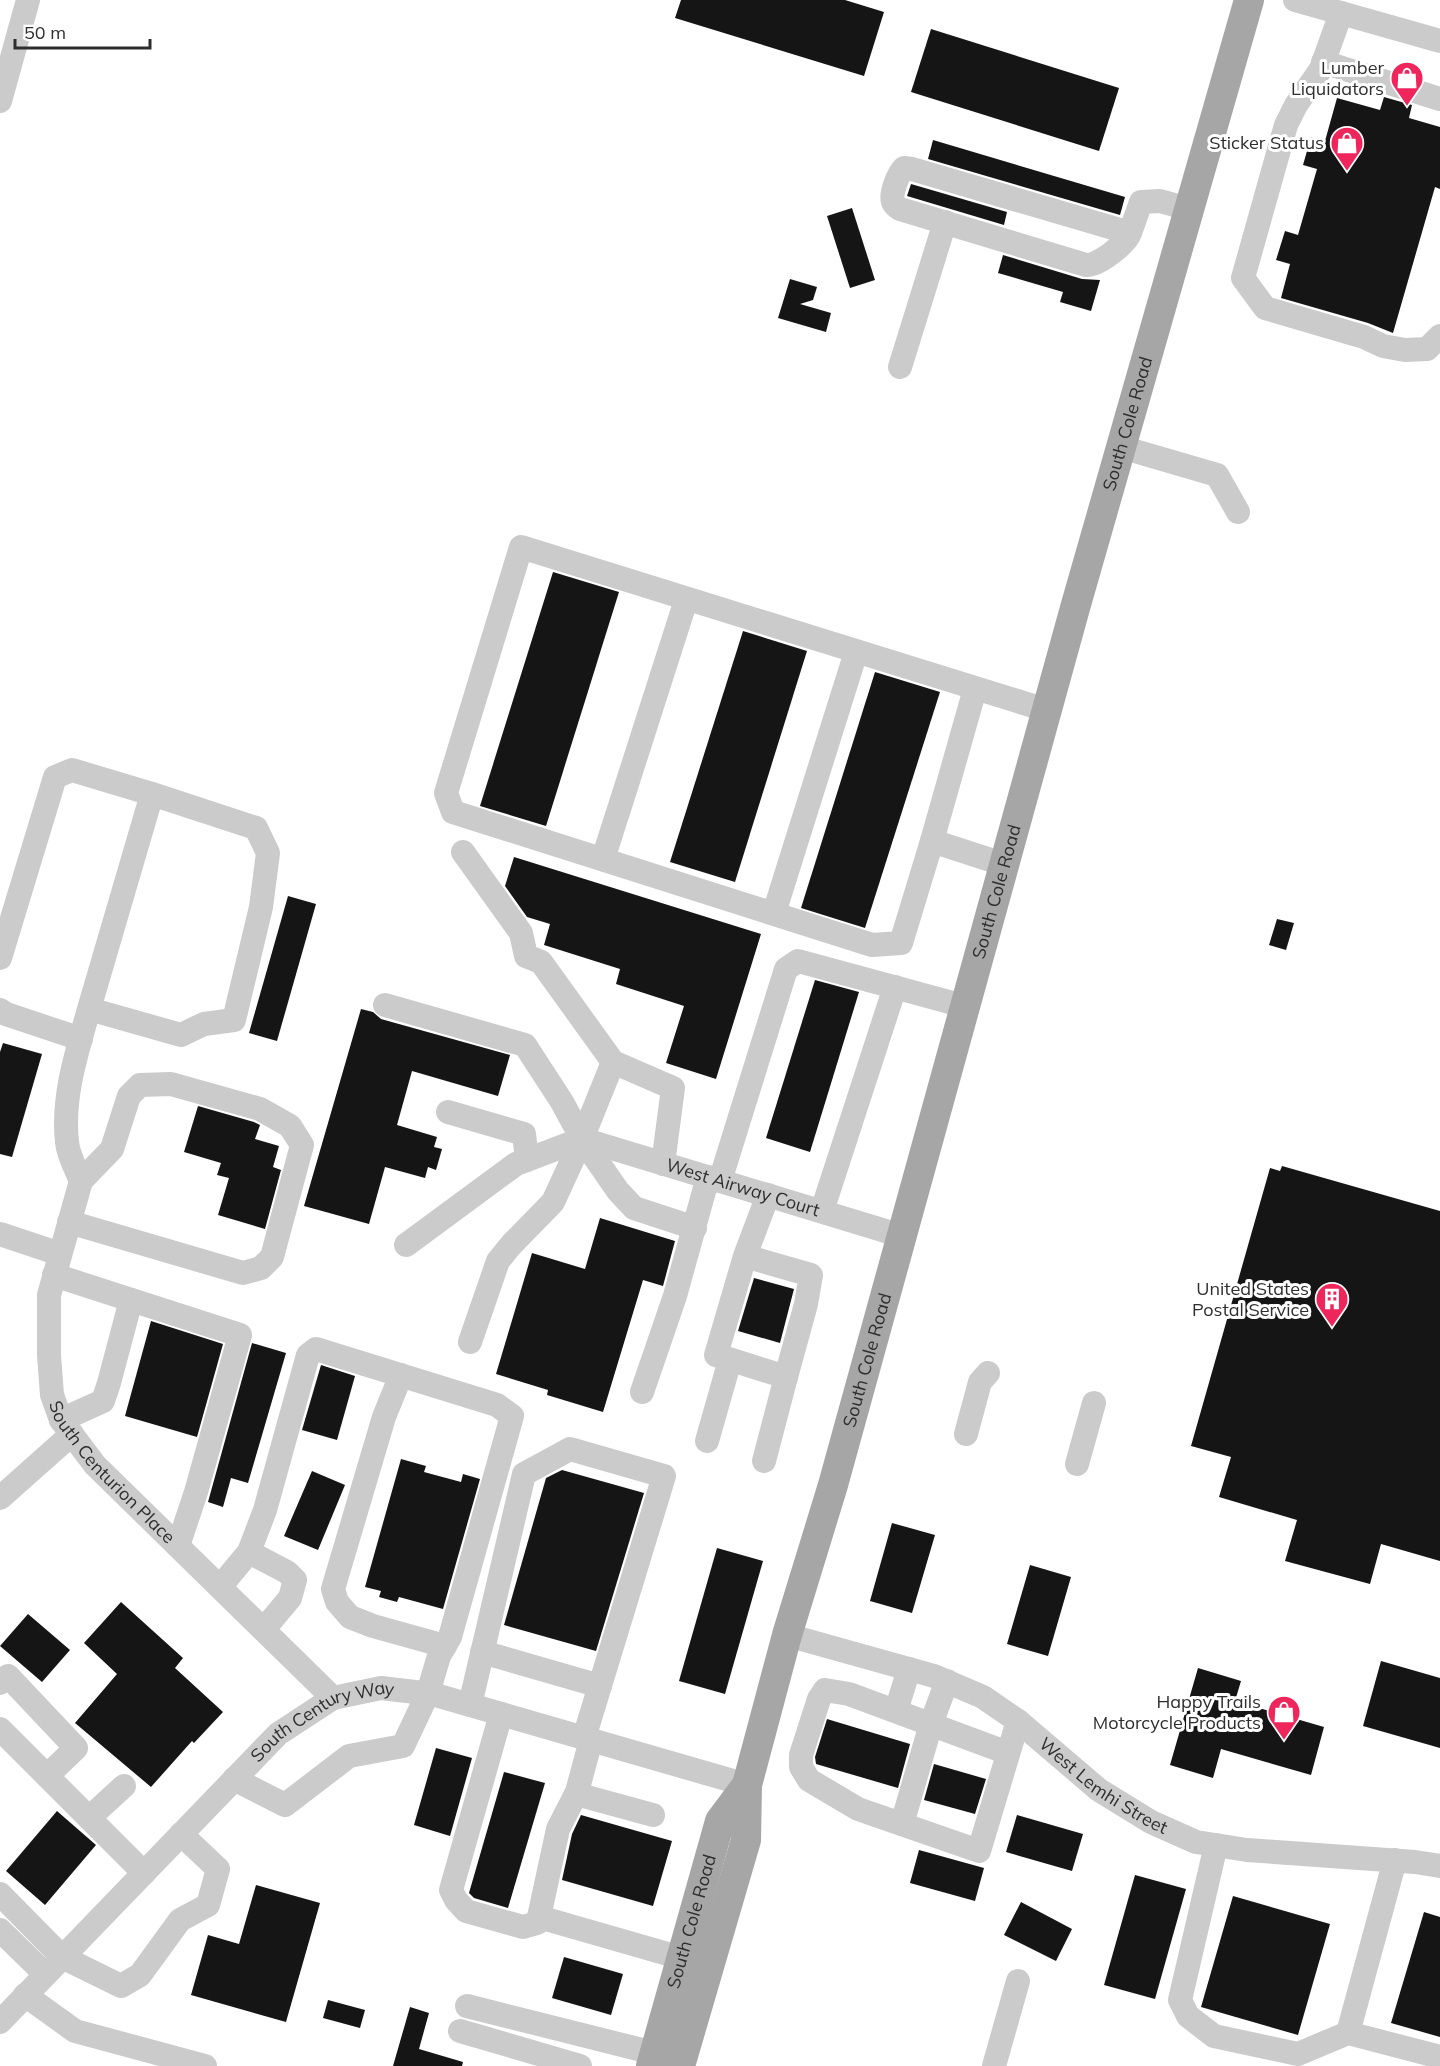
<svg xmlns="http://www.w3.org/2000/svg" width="1440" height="2066" viewBox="0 0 1440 2066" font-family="Mulish,sans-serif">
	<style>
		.building { fill: #151515 }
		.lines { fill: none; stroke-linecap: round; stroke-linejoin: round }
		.minor { stroke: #cbcbcb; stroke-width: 24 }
		.major { stroke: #a6a6a6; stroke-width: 30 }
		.labels { text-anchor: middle; stroke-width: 6; stroke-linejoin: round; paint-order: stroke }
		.poi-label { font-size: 18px; fill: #2e2e2e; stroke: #fff; text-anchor: end }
		.street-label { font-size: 18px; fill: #2e2e2e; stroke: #fff }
	</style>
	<rect width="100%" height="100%" fill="#fff"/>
	<g class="building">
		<path d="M681,0H845L884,12L864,76L675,18Z"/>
		<path d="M931,29L1119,88L1099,151L911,92Z"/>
		<path d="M1384,97L1412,105L1409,118L1440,127V189L1435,187L1393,333L1368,323L1281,298L1290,264L1276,260L1285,231L1298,235L1317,169L1303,165L1311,137L1325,141L1337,98L1380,110Z"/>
		<path d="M933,140L1125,197L1120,215L928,159Z"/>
		<path d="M911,184L1007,212L1004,225L907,196Z"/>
		<path d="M852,208L875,280L850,288L827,216Z"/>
		<path d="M1003,255L1082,279L1100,280L1091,311L1060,302L1063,292L998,273Z"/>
		<path d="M790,279L817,287L813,300L800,304L831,313L826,332L778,318Z"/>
		<path d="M553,572L619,592L546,826L480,806Z"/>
		<path d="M743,631L807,651L735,882L670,862Z"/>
		<path d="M875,672L940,692L865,928L801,908Z"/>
		<path d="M514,857L761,934L716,1079L666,1063L684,1006L616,984L620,969L544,945L550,924L527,917L505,886Z"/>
		<path d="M288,896L316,904L277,1041L249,1033Z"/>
		<path d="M1277,919L1294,923L1286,950L1269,945Z"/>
		<path d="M815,980L859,992L810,1152L766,1138Z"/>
		<path d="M361,1009L373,1012L381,1019L510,1055L498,1096L412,1071L397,1125L437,1137L434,1147L442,1149L436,1170L428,1167L425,1178L385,1167L369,1224L304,1206Z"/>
		<path d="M3,1043L42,1054L12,1157L0,1154V1052Z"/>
		<path d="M198,1106L254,1122L260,1125L255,1139L279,1146L273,1167L281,1170L265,1229L218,1215L229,1178L217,1175L221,1163L184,1152Z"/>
		<path d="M1282,1166L1440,1211V1561L1381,1544L1370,1584L1285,1561L1297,1520L1219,1497L1231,1457L1191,1446L1270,1168L1280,1171Z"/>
		<path d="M600,1218L675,1241L663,1286L643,1280L603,1412L547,1395L548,1390L496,1374L532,1253L585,1269Z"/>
		<path d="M754,1278L794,1289L780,1343L738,1331Z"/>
		<path d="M151,1321L223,1344L197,1437L125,1416Z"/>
		<path d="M252,1343L286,1353L248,1483L231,1478L223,1507L208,1502Z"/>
		<path d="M321,1365L355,1376L337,1440L302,1430Z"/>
		<path d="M401,1459L426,1466L424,1472L461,1482L463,1474L480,1479L443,1609L399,1597L397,1602L379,1597L381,1591L365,1587Z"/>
		<path d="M562,1470L644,1493L596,1651L504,1625L546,1478Z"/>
		<path d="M312,1471L345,1485L318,1550L284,1536Z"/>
		<path d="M892,1523L935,1535L912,1613L870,1601Z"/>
		<path d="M717,1548L763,1561L725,1694L679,1681Z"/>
		<path d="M1030,1565L1071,1577L1048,1656L1007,1644Z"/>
		<path d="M121,1602L183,1658L175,1668L223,1712L194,1743L192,1741L151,1787L75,1723L117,1674L84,1643Z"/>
		<path d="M28,1614L70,1650L42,1682L0,1646Z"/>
		<path d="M1381,1661L1440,1678V1748L1363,1726Z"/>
		<path d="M1198,1668L1241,1681L1235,1701L1324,1727L1311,1775L1221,1749L1213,1778L1170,1765Z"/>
		<path d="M827,1719L910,1744L898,1788L816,1764L815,1757Z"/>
		<path d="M436,1748L472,1758L450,1836L414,1825Z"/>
		<path d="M934,1764L986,1779L975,1814L924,1800Z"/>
		<path d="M504,1772L545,1783L508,1908L474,1898L469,1893Z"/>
		<path d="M57,1811L96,1845L45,1905L6,1871Z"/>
		<path d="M581,1815L672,1841L653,1906L562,1880L572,1834Z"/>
		<path d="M1017,1815L1083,1834L1072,1871L1006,1852Z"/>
		<path d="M919,1850L984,1868L975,1901L910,1883Z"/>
		<path d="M1135,1875L1186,1889L1155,1999L1104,1985Z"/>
		<path d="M256,1885L320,1903L286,2022L191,1995L208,1935L239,1944Z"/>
		<path d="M1233,1896L1330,1924L1298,2035L1201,2007Z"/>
		<path d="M1021,1902L1072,1929L1056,1961L1004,1935Z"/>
		<path d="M1424,1912L1440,1917V2037L1391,2023Z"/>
		<path d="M564,1957L623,1974L611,2015L552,1998Z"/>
		<path d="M328,2000L365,2010L360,2028L323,2018Z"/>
		<path d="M410,2007L429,2013L419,2049L463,2062L462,2066H393Z"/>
	</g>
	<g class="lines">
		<g class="minor">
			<path d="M1295,0L1440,41"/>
			<path d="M1341,13L1321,69L1296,105L1286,125L1243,278L1265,308L1364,337L1383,346L1405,350L1427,349L1440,336"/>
			<path d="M1323,62L1440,99"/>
			<path d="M0,101L28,0"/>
			<path d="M1130,233C1126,244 1098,266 1086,265L900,209C897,207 894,205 893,202C890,194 898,174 904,168L912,169L1130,233L1141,202L1160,201L1189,209"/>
			<path d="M900,367L945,222"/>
			<path d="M1121,447L1217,475L1238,512"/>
			<path d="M932,841L975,689"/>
			<path d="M463,852L521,933L526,956L541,962L613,1062L673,1088L663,1164"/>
			<path d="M603,859L686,600"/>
			<path d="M1003,864L932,841L901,943L872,945L453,812L446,793L521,547L1046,710"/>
			<path d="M774,913L856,652"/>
			<path d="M0,958L55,777L72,770L152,794"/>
			<path d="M385,1005L525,1045L562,1102L582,1139L618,1191L634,1208L695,1228"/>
			<path d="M0,1010L6,1014L81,1039"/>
			<path d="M448,1112L524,1134L527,1160"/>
			<path id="s1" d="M582,1139L902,1236"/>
			<path d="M81,1181C76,1169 68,1155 67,1142C62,1096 77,1052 89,1009L152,794L256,828L268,853L261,907L234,1020L204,1024L181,1035L89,1009"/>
			<path d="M720,1181L786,969L798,961L964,1006"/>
			<path d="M822,1211L895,987"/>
			<path id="s2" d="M69,1222L243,1273L261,1268L272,1257L302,1145L290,1126L260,1109L171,1084L140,1085L129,1096L112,1149L81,1181L49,1295V1355L52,1395L61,1420L95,1465L333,1698"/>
			<path d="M0,1234L60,1254"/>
			<path d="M406,1245L516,1164L582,1139"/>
			<path d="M745,1256L811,1275L806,1304L786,1377L716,1355L745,1256L768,1195"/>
			<path d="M54,1275L240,1335L196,1492L178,1546"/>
			<path d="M470,1342L498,1261L511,1245L553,1202L582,1139L613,1062"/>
			<path d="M401,1375L384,1417L333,1589L337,1602L350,1617L373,1626L445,1646"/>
			<path d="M642,1392L675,1296L708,1177"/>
			<path d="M61,1420L103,1401L109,1383L131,1300"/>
			<path d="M966,1434L980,1382L988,1373"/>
			<path d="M707,1441L730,1360"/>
			<path d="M764,1461L786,1377"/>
			<path d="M1077,1464L1094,1403"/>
			<path d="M0,1498L72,1434"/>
			<path d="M249,1552L287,1572L295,1580L290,1598L264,1629"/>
			<path d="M220,1587L249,1552L265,1510L308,1355L316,1349L497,1405L512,1416L450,1637L439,1656L428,1693L403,1746L349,1756L285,1805L234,1779"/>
			<path id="s3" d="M787,1635L934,1676L983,1697L1018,1721L1099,1790L1151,1822L1196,1842L1247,1850L1415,1862L1440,1866"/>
			<path d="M482,1652L600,1686"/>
			<path d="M0,1683L8,1676L76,1748L47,1776"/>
			<path d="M470,1705L524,1474L570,1449L664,1476L584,1738"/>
			<path d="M896,1711L909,1669"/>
			<path d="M501,1714L451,1890L456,1900L466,1911L523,1927L537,1923L539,1917"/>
			<path d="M0,1729L144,1873"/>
			<path d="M591,1740L577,1792L558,1829L539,1917L699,1963"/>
			<path d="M1008,1753L849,1694L825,1690L819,1699L801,1755V1767L809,1780L858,1809L979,1851L1018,1721"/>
			<path d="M576,1794L653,1815"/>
			<path d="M89,1818L124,1786"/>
			<path d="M902,1824L931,1724L947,1681"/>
			<path d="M1216,1845L1180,2000L1188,2016L1214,2036L1298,2054L1348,2033"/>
			<path d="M1395,1860L1348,2033L1440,2057"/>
			<path d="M0,1894L62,1957L121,1986L140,1975L180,1920L208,1905L218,1869L181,1834"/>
			<path d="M0,1930L45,1974"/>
			<path d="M25,1995L75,2031L205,2066"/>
			<path d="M467,2006L654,2053"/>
			<path id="s4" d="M0,2022L278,1734L333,1698L381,1688L432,1694L747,1785"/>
			<path d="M460,2031L580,2066"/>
			<path d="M994,2066L1018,1981"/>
		</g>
		<g class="major">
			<path id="s5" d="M651,2066L720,1821L747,1785"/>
			<path id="s6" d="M680,2066L746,1840L747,1785L787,1635L833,1485L1075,608L1249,0"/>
		</g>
	</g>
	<defs>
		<g id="shop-pin" transform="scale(1.725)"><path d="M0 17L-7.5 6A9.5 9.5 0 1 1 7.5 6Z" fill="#ef265b" stroke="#fff"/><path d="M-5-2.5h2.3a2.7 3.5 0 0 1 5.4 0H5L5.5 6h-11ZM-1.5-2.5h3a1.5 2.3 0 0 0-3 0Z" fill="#fff"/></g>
		<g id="building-pin" transform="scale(1.725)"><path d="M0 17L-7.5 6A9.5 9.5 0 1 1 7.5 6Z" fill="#ef265b" stroke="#fff"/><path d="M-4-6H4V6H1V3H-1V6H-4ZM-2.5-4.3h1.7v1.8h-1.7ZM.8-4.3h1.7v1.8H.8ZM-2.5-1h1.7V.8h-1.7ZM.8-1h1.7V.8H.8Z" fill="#fff"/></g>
	</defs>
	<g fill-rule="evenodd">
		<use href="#shop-pin" x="1407" y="78"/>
		<use href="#shop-pin" x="1347" y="143"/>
		<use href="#building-pin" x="1332" y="1299"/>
		<use href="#shop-pin" x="1284" y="1712"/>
	</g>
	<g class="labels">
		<g class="poi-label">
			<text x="1384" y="74">Lumber<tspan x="1384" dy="21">Liquidators</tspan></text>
			<text x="1324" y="149">Sticker Status</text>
			<text x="1309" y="1295">United States<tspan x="1309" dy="21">Postal Service</tspan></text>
			<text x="1261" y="1708">Happy Trails<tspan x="1261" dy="21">Motorcycle Products</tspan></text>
		</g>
		<g class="street-label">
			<text dy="6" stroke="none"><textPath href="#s6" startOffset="1704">South Cole Road</textPath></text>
			<text dy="6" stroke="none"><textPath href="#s6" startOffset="1218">South Cole Road</textPath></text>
			<text dy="6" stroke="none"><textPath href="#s1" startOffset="168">West Airway Court</textPath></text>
			<text dy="6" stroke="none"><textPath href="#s6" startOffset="732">South Cole Road</textPath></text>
			<text dy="6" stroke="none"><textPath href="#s2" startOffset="945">South Centurion Place</textPath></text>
			<text dy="6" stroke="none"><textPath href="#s4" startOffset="447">South Century Way</textPath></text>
			<text dy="6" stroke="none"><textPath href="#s3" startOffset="356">West Lemhi Street</textPath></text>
			<text dy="6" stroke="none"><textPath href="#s5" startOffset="150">South Cole Road</textPath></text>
		</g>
	</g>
	<path d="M15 39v9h135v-9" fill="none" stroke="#2e2e2e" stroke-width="3"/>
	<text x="24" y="39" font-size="18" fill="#2e2e2e" stroke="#ffffff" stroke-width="4.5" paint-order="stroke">50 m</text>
</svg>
